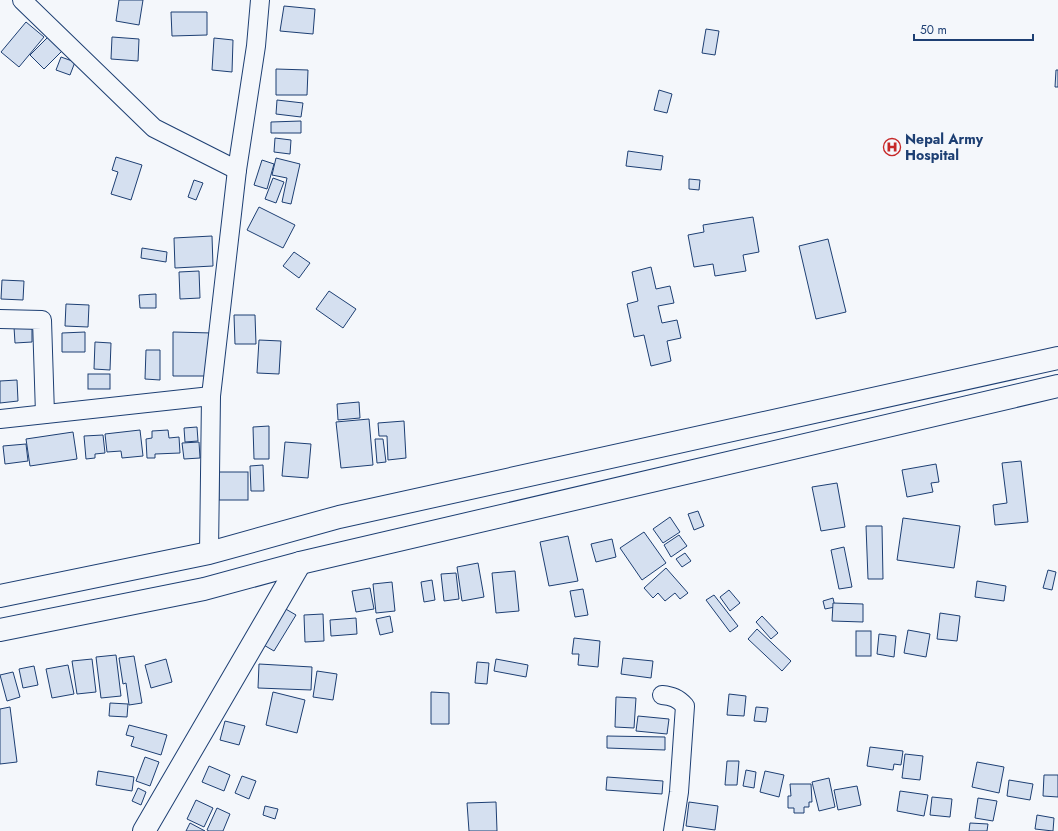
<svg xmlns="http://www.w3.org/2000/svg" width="1058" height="831" viewBox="0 0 1058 831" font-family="Jost,sans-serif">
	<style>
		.building { fill: #d5e0f0; stroke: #1d3f73 }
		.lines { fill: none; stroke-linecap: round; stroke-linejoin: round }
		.minor-casing { stroke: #1d3f73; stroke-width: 20 }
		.major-casing { stroke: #1d3f73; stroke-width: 24 }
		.highway-casing { stroke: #1d3f73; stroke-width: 24 }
		.minor { stroke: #f4f7fb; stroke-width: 18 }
		.major { stroke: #f4f7fb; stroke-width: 22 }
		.highway { stroke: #f4f7fb; stroke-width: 22 }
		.labels { text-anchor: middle; stroke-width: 3; stroke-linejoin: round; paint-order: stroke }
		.poi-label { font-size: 14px; font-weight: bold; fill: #1d3f73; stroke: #f4f7fb; text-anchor: start }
	</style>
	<rect width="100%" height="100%" fill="#f4f7fb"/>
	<g class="building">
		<path d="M119,0H143L139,25L116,21Z"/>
		<path d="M284,6L315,9L313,34L280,31Z"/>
		<path d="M171,12H207V35L172,36Z"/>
		<path d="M26,22L44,37L19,67L1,52Z"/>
		<path d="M706,29L719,31L715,55L702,53Z"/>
		<path d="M48,37L62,51L44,69L30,55Z"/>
		<path d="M112,37L139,39L138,61L111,59Z"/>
		<path d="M214,38L233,40L232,72L212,70Z"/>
		<path d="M61,57L75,62L70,75L56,70Z"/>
		<path d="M276,69L308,70L307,95H276Z"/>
		<path d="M1056,70H1058V87H1055Z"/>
		<path d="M659,90L672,94L667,113L654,110Z"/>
		<path d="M277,100L303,103L301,117L276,114Z"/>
		<path d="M301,121V133H271V122Z"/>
		<path d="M275,138L291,140L290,154L274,152Z"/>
		<path d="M628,151L663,156L661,170L626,166Z"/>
		<path d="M116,157L142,165L131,200L111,194L118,172L112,170Z"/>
		<path d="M276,158L300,164L291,204L282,202L287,178L272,175Z"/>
		<path d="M262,160L274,164L267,189L254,185Z"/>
		<path d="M273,178L284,182L276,203L265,199Z"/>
		<path d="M689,179L700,180L699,190L689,189Z"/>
		<path d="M194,180L203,183L196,200L188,197Z"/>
		<path d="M259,207L295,225L283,248L247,230Z"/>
		<path d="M753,217L759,252L743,255L746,271L715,276L713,264L694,267L688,235L704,232L703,225Z"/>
		<path d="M212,236L213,266L175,268L174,238Z"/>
		<path d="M828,239L846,312L816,319L799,246Z"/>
		<path d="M142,248L167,252L166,262L141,258Z"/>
		<path d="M294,252L310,263L299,278L283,266Z"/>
		<path d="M651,267L656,289L670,286L674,303L658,306L662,323L677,320L681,338L667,341L671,361L651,366L644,335L634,337L627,304L638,301L632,272Z"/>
		<path d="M199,271L200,298L180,299L179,272Z"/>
		<path d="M2,280L24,281L23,300L1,299Z"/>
		<path d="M329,291L356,309L343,328L316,309Z"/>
		<path d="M156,294V308H140L139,295Z"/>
		<path d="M66,304L89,305L88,327L65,326Z"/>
		<path d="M234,315H255L256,344H235Z"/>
		<path d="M32,326V342L15,343L14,327Z"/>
		<path d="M85,332V352H62V333Z"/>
		<path d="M173,332L212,333L211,376H173Z"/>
		<path d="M259,340L281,341L279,374L257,373Z"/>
		<path d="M95,342L111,343L110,370L94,369Z"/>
		<path d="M146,350H160V380L145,379Z"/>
		<rect x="88" y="374" width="22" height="15"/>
		<path d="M17,380L18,401L0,403V381Z"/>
		<path d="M359,402L360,418L338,420L337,404Z"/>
		<path d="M369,419L373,465L341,468L336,422Z"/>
		<path d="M404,421L406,458L388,460L387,436H379L378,423Z"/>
		<path d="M269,426V459H254L253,427Z"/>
		<path d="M197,427L198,441L185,442L184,428Z"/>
		<path d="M140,430L143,456L122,458L121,451L107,452L105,434Z"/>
		<path d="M168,430L169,438L179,437L180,453L155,454V458H147L146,439L152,438V431Z"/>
		<path d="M73,432L77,459L30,466L26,439Z"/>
		<path d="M103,435L105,453L95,454V458L86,459L84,436Z"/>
		<path d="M375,439H383L386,462L377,463Z"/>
		<path d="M199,442L200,458L184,459L182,443Z"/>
		<path d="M285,442L311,444L308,478L282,476Z"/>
		<path d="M26,444L28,461L5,464L3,446Z"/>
		<path d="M1021,461L1028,522L995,525L993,505L1007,503L1002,463Z"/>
		<path d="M936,464L939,482L931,483L933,492L907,497L902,470Z"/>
		<path d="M263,465L264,491H251L250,466Z"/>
		<rect x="219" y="472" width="29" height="28"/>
		<path d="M837,483L845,527L821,531L812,487Z"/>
		<path d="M698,511L704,526L694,530L688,514Z"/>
		<path d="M670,517L680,532L663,543L653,529Z"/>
		<path d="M903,518L960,526L954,568L897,560Z"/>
		<path d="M866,526H882L883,579H868Z"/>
		<path d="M644,532L666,563L642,580L620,548Z"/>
		<path d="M679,535L687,546L671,557L664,545Z"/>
		<path d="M568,536L578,581L549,586L540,542Z"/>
		<path d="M612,539L616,557L596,562L591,544Z"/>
		<path d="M844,547L852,587L839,589L831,550Z"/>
		<path d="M685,553L691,561L682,567L676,559Z"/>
		<path d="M478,563L484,597L462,601L457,567Z"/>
		<path d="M666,568L688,593L680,599L675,593L665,601L658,593L653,598L644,588Z"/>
		<path d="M1048,570L1056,572L1052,590L1043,588Z"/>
		<path d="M515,571L519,611L496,613L492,573Z"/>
		<path d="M456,573L459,599L444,601L441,574Z"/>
		<path d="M432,580L435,600L424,602L421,582Z"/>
		<path d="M977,581L1006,586L1004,601L975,597Z"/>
		<path d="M392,582L395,611L376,613L373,584Z"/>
		<path d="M370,588L374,609L356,612L352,591Z"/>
		<path d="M583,589L588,615L575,617L570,591Z"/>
		<path d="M729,590L740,603L730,611L720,597Z"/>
		<path d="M714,595L738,626L730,632L706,600Z"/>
		<path d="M833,598L835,607L825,609L823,601Z"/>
		<path d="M833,603L863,604V622L832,621Z"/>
		<path d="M284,608L296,615L274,651L262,644Z"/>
		<path d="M940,613L960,616L957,641L937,639Z"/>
		<path d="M323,614L324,641L305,642L304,615Z"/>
		<path d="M390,616L393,632L380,635L376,619Z"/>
		<path d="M762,616L778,633L771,639L756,622Z"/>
		<path d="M356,618L357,634L331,636L330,620Z"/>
		<path d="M757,629L791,661L782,671L748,639Z"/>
		<path d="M908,630L930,634L926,657L904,653Z"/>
		<rect x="856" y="631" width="15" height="25"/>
		<path d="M879,634L896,636L894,657L877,654Z"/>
		<path d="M574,638L600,641L598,667L578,665L579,654H572Z"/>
		<path d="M116,655L121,696L101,698L96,657Z"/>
		<path d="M134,656L142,703L129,705L126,683L123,684L119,658Z"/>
		<path d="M623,658L653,661L651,678L621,674Z"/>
		<path d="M92,659L96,692L77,694L72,661Z"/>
		<path d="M166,659L172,682L151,688L145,665Z"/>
		<path d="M496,659L528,665L526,677L494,671Z"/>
		<path d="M477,662L489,663L487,684L475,683Z"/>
		<path d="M259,664L312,667L311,690L258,688Z"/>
		<path d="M68,665L74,694L52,698L46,669Z"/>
		<path d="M34,666L38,685L23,688L19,669Z"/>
		<path d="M317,671L337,674L333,700L313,697Z"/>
		<path d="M13,672L20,697L7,701L0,675Z"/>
		<path d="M273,692L305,700L297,733L266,725Z"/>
		<path d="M431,692L449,693V724H431Z"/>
		<path d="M729,694L746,696L744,716L727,715Z"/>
		<path d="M616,697L636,698L634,728L615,727Z"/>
		<path d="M110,703L128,704L127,717L109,716Z"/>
		<path d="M10,707L17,762L0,764V709Z"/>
		<path d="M756,707L768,708L766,722L754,721Z"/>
		<path d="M638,716L669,719L667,734L636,731Z"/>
		<path d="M225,721L245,726L239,745L220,740Z"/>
		<path d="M129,725L167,735L161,755L131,746L134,737L126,735Z"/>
		<path d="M607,736L665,737V750L607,748Z"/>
		<path d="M870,747L903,751L901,765L894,764L893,770L867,766Z"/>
		<path d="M905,754L923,756L920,780L902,778Z"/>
		<path d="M145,757L159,762L150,786L136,781Z"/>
		<path d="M727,761H739L737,785H725Z"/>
		<path d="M977,762L1004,767L999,793L972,787Z"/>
		<path d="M209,766L230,775L224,791L202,782Z"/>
		<path d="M746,770L756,772L754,788L743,786Z"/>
		<path d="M98,771L134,777L132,791L96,785Z"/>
		<path d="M765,771L784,775L779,797L760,792Z"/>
		<path d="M1044,775H1058V797L1043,796Z"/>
		<path d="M242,776L256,781L249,799L235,793Z"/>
		<path d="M607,777L663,781L662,794L606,790Z"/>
		<path d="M829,778L835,807L819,811L812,782Z"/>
		<path d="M1009,780L1033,784L1030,800L1007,796Z"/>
		<path d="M790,784H811L812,802H809V807H804V813H794V808H788V796H791Z"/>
		<path d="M857,786L861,805L838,810L834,790Z"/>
		<path d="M138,788L146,792L141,805L132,801Z"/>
		<path d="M900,791L928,795L924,816L897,811Z"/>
		<path d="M932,797L952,799L950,817L930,815Z"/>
		<path d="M978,798L997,801L993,821L975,818Z"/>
		<path d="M196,800L213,808L204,827L187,819Z"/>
		<path d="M496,802L497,831H469L467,803Z"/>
		<path d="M689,802L718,806L715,830L686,826Z"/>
		<path d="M265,806L278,809L275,819L263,815Z"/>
		<path d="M217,808L230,814L223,831H209L207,830Z"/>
		<path d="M1037,815L1054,818L1053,831L1035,829Z"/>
		<path d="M190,823L205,831H186Z"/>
		<path d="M970,823L988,824L987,831H969Z"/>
	</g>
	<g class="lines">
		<g class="minor-casing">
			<g id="minor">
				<path d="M22,0L154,128L237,170"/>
				<path d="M0,319L42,320L45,414"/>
				<path d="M0,419L211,396"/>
				<path d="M209,553L211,396L237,170L256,46L260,0"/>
				<path d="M662,695C672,696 678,698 685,706L679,792L673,831"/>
			</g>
		</g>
		<g class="major-casing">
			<path id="major" d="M144,831L300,563"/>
		</g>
		<g class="highway-casing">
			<g id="highway">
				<path d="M0,596L209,553L339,517L1058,358"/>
				<path d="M0,630L204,589L300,563L1058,386"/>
			</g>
		</g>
		<use href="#minor" class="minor"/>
		<use href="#major" class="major"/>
		<use href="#highway" class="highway"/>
	</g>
	<defs>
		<g id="hospital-ring" transform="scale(0.9)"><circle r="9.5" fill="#f4f7fb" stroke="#c62828" stroke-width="1.5"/><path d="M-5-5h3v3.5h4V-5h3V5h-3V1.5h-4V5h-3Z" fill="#c62828"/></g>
	</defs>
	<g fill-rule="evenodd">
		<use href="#hospital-ring" x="892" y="147"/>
	</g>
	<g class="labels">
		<g class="poi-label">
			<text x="905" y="144">Nepal Army<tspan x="905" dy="16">Hospital</tspan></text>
		</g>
	</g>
	<path d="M914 34v6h119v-6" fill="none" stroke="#1d3f73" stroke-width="2"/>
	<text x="920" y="34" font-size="12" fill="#1d3f73" stroke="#f4f7fb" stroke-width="3" paint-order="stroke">50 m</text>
</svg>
